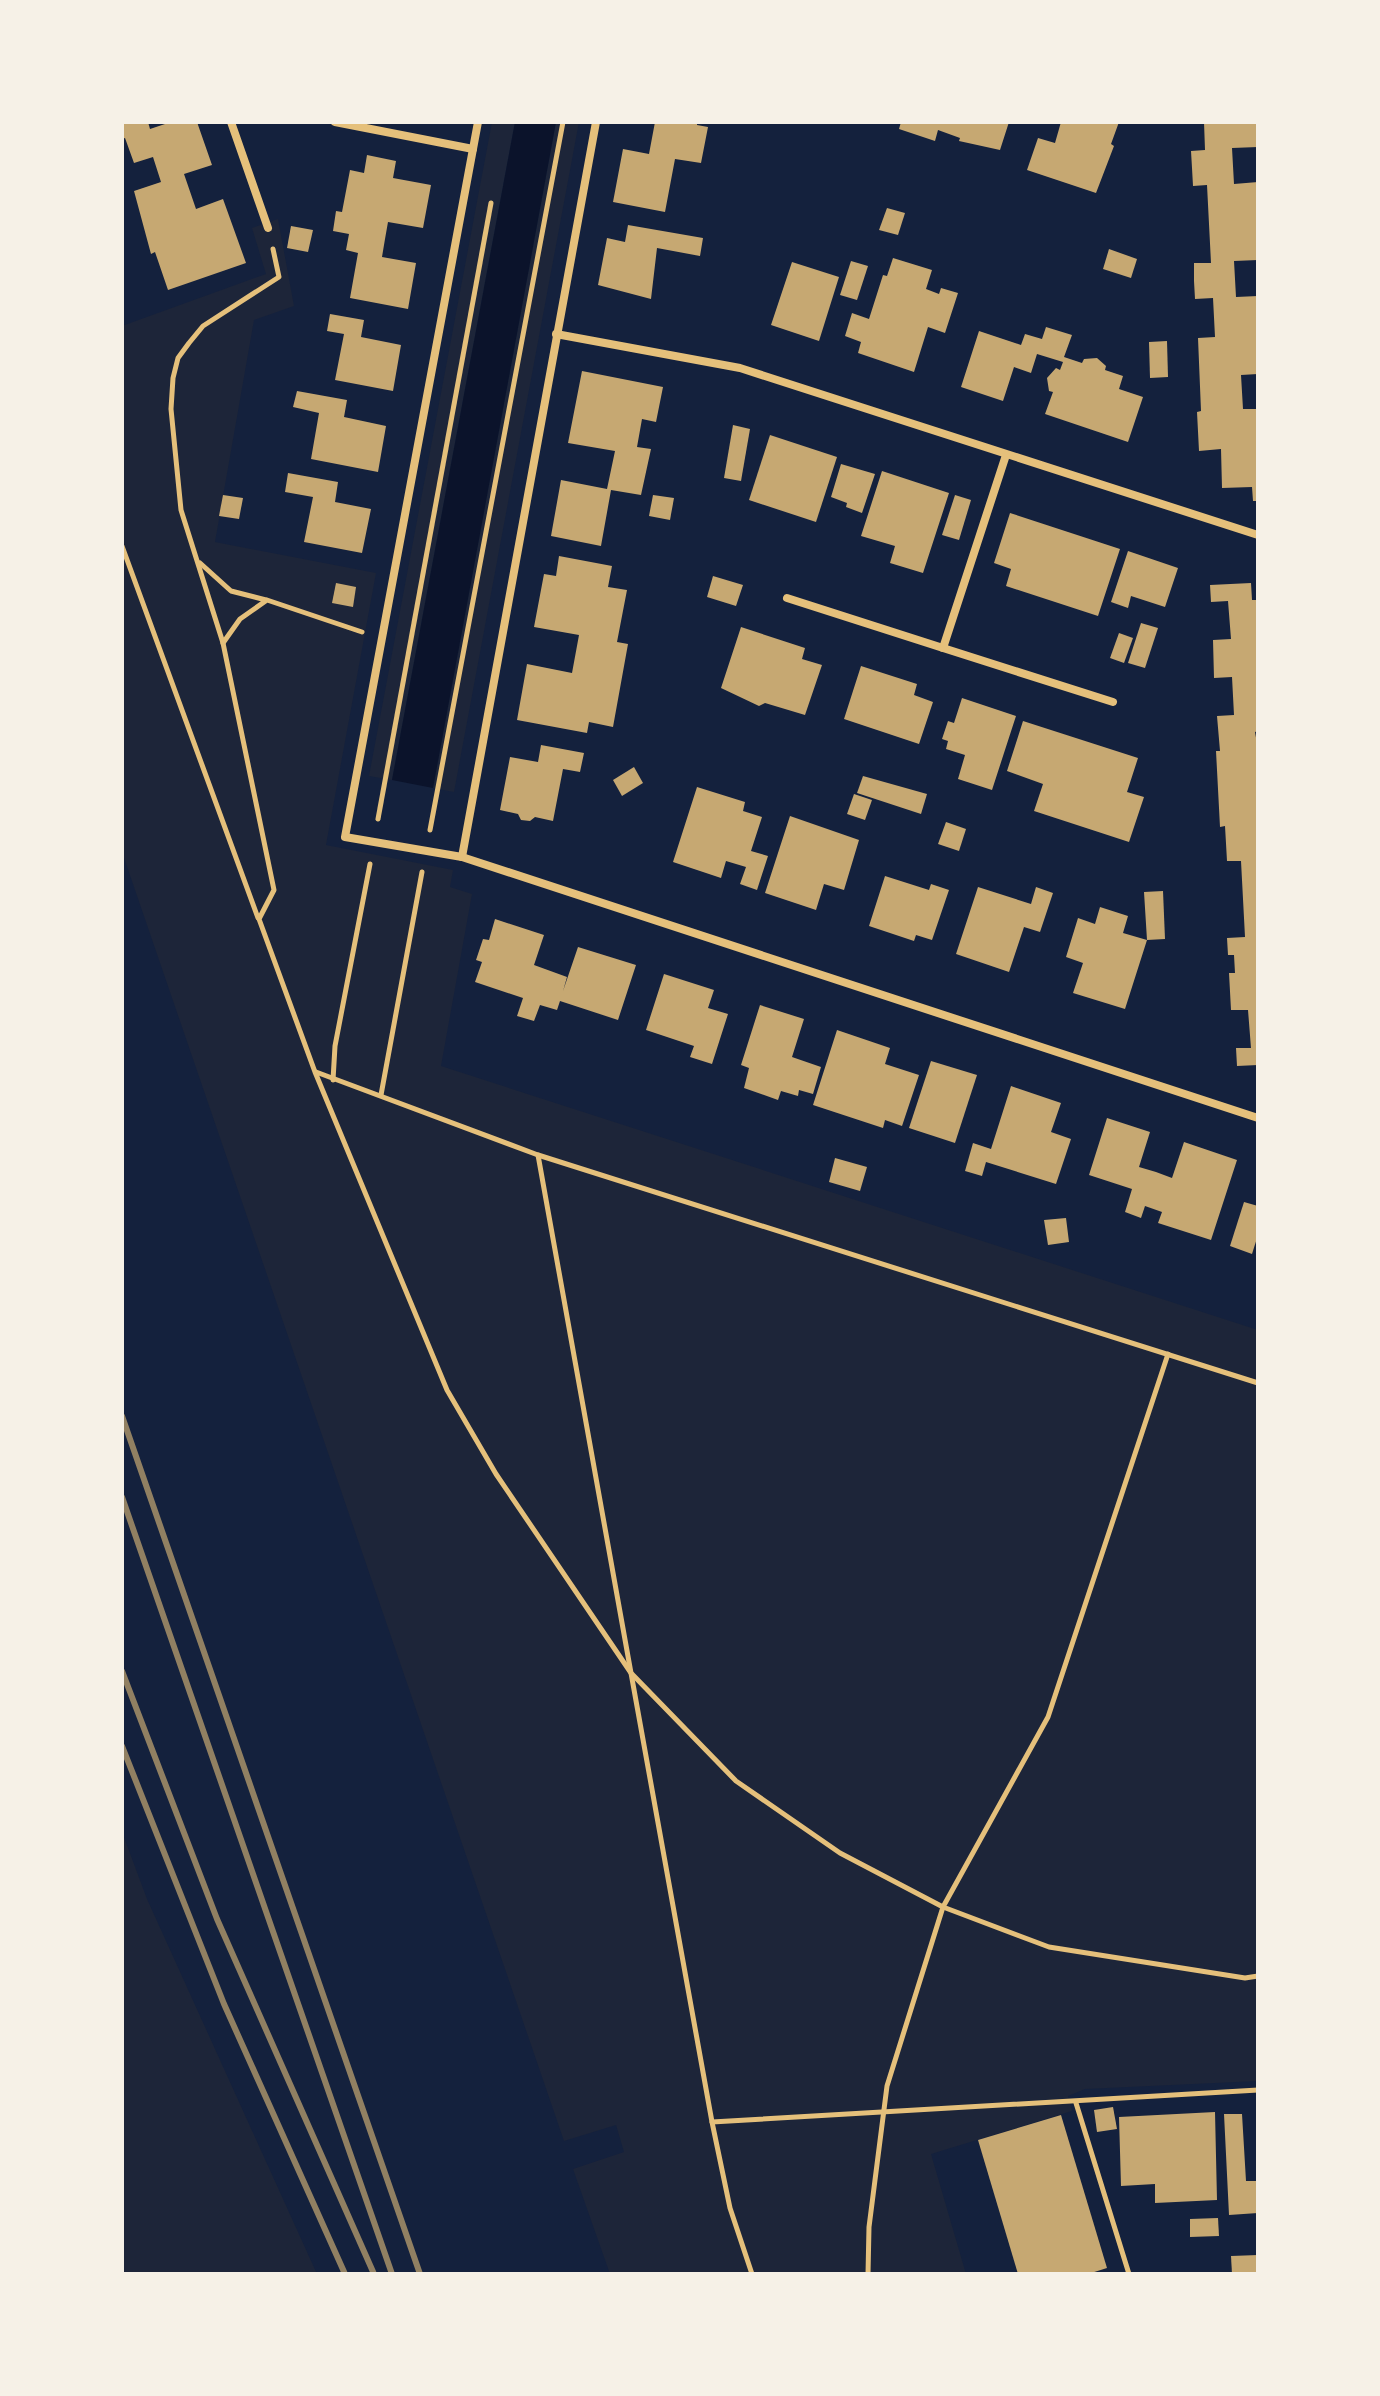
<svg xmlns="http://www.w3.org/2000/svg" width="1380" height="2396" viewBox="0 0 1380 2396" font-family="'PT Serif',serif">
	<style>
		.green { fill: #1d2539 }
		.water { fill: #0b132b }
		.building { fill: #c6a872 }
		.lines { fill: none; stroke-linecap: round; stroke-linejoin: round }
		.path { stroke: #e5c07b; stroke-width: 5 }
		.minor { stroke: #e5c07b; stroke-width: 8 }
		.rail { stroke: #918062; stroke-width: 6 }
	</style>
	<rect width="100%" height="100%" fill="#14213d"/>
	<g class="green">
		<path d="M492,122H515L392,780L369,776Z"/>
		<path d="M556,122H579L454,792L433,788Z"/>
		<path d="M278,219L294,306L254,320L215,542L376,573L326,845L453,870L450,887L472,894L441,1066L1258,1330V2081L1085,2089L1068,2096L1072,2111L931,2154L966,2274H610L573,2169L624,2152L616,2125L564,2141L122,852V326L266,274L252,228Z"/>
		<path d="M122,1832L147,1899L317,2274H122Z"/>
	</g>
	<path class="water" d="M515,122H556L433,788L392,780Z"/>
	<g class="building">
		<path d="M122,122H148L150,129L171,122H197L212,165L184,174L196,209L223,199L246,263L168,290L155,252L151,254L134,191L161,182L153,157L134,163L125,138L122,139Z"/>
		<path d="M655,122H697V125L708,127L701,163L675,159L665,212L613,202L623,149L649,154Z"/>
		<path d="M901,122H1009L1000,150L959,141L960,138L938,130L935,141L899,129Z"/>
		<path d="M1061,122H1119L1111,144L1114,146L1096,193L1027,170L1038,138L1055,143Z"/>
		<path d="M1204,122H1258V147L1232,148L1234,184L1258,182V260L1234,261L1236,297L1258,296V374L1241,375L1243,409H1258V501H1253L1252,487L1222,488L1221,449L1199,451L1197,412L1201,411L1198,338L1215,337L1213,298L1195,299L1194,281V263H1211L1207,185L1193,186L1192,168L1191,151L1205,150Z"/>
		<path d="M367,155L396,161L393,178L431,185L423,228L388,222L385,239L382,257L416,263L408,309L350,298L358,253L346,250L349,234L333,231L336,211L342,212L350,170L364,173Z"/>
		<path d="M887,208L905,213L898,235L879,230Z"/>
		<path d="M628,225L703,238L700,256L657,248L651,299L598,285L607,238L625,242Z"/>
		<path d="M291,226L313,230L308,252L287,248Z"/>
		<path d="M1109,249L1137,259L1131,278L1103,269Z"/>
		<path d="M893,258L932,270L926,289L939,294L941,288L958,293L945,333L928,327L914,372L858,353L861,342L845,336L852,313L869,319L883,275L887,276Z"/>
		<path d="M851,261L868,266L857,300L840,295Z"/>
		<path d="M792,262L839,277L819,341L771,325Z"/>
		<path d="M330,314L364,320L361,337L401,345L393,391L335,380L344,334L327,331Z"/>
		<path d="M1046,327L1072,335L1064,357L1082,363L1084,359L1097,358L1106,366L1105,370L1123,376L1119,389L1143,397L1128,442L1045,414L1053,392L1049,391L1047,378L1056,368L1060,370L1063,362L1037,354L1031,373L1014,367L1003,401L961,387L979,331L1021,345L1025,334L1042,339Z"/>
		<path d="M1167,341L1168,377L1150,378L1149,342Z"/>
		<path d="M582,371L663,387L656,422L642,419L637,447L651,449L641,495L611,490L601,546L551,536L561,480L607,489L615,451L568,443Z"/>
		<path d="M297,391L347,400L344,417L386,426L378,472L311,459L319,413L293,407Z"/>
		<path d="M733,425L750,429L741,481L724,478Z"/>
		<path d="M770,435L837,457L816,522L749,500Z"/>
		<path d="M841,464L875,474L862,513L846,507L847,503L831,497Z"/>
		<path d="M882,471L949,493L923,573L890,563L895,546L861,536Z"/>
		<path d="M288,473L338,482L335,502L371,509L362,553L304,542L313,497L285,492Z"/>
		<path d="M223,495L243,498L239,519L219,516Z"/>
		<path d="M653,495L674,498L670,520L649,516Z"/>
		<path d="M955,495L971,500L959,540L942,535Z"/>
		<path d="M1010,513L1120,549L1098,616L1006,586L1011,569L994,563Z"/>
		<path d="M1128,551L1178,568L1165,607L1131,596L1128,608L1111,602Z"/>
		<path d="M559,556L612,566L608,587L627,590L617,642L628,644L613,727L589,722L587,733L517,720L527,664L572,673L579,635L534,627L544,574L556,576Z"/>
		<path d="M713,576L743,585L736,606L707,597Z"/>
		<path d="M336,583L356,587L353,607L332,603Z"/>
		<path d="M1251,583L1252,600H1258V731L1255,732L1258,749V1065L1237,1066L1236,1048H1251L1248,1010H1231L1229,973H1235L1234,955H1228L1227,938L1245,937L1241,861H1227L1225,826L1220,827L1216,751H1220L1217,716L1234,715L1232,677L1214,678L1213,640L1231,639L1228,601L1211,602L1210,585Z"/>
		<path d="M1141,623L1158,628L1145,668L1128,663Z"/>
		<path d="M741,627L805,648L802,659L822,665L805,715L765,703L759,706L721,688Z"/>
		<path d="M1119,633L1133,638L1124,663L1110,658Z"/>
		<path d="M861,666L917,684L914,695L933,702L919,744L844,719Z"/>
		<path d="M962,698L1016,716L992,790L958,779L965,755L946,749L948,741L942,739L948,721L954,723Z"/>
		<path d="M1023,721L1138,758L1127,792L1144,797L1129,842L1034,811L1043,784L1007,771Z"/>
		<path d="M541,745L584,753L580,772L563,769L553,821L535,817L530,821L521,820L518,814L500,810L510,757L538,762Z"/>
		<path d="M634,767L643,783L622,796L613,780Z"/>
		<path d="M863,776L927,794L921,814L857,793Z"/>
		<path d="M697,787L745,802L743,811L762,817L751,851L768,856L757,890L740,884L746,867L726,861L721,878L673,862Z"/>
		<path d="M854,794L872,800L865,820L847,814Z"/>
		<path d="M790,816L859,840L844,890L824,884L816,910L765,893Z"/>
		<path d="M946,822L966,829L959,851L938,844Z"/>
		<path d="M885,876L929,890L931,884L949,890L932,940L916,935L914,941L869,926Z"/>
		<path d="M978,887L1031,904L1036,887L1053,893L1040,932L1024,927L1009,972L956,954Z"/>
		<path d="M1163,891L1165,939L1147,940L1144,892Z"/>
		<path d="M1100,907L1128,916L1123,933L1147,940L1125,1009L1073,993L1083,963L1066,957L1078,918L1095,924Z"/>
		<path d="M495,919L544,935L534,965L567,977L563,991L578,947L636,965L618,1020L560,1001L557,1010L540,1005L534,1021L517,1016L523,998L475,982L482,962L476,960L483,939L489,940Z"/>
		<path d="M664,974L714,990L708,1008L728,1014L712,1064L690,1057L694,1046L646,1030Z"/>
		<path d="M760,1005L804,1019L792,1057L821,1067L813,1094L799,1090L798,1096L781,1091L778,1100L744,1088L749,1068L741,1065Z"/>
		<path d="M837,1030L890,1048L885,1064L919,1075L902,1126L885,1120L883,1128L813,1105Z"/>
		<path d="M931,1061L977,1075L955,1143L909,1128Z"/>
		<path d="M1011,1086L1061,1103L1051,1132L1071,1139L1056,1184L986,1162L982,1176L965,1171L973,1143L991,1149Z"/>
		<path d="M1107,1118L1150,1132L1139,1167L1156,1172L1172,1178L1184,1142L1237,1160L1211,1240L1158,1223L1162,1212L1145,1206L1141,1218L1125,1212L1132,1189L1089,1175Z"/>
		<path d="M835,1158L867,1167L860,1191L829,1182Z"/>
		<path d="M1244,1202L1258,1206V1235L1252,1254L1230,1246Z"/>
		<path d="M1066,1218L1069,1242L1048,1245L1044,1220Z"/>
		<path d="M1113,2107L1117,2129L1097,2132L1094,2110Z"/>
		<path d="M1215,2112L1217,2200L1155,2203V2184L1121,2186L1119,2117Z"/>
		<path d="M1224,2114H1242L1246,2181H1258V2213L1229,2215Z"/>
		<path d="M1061,2115L1107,2268L1088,2274H1018L978,2140Z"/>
		<path d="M1218,2218L1219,2236L1190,2237V2219Z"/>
		<path d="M1258,2255V2274H1232L1231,2256Z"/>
	</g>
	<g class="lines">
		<g class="path">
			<path d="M273,249L279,277L203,326L189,343L178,358L173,378L171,409L181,510L223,643L274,890L259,919L315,1072L447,1390L496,1474L631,1673L712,2122L730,2208L752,2274"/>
			<path d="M122,546L258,918"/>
			<path d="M200,563L231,591L266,600"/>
			<path d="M223,643L240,619L267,600L362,632"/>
			<path d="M378,819L491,203"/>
			<path d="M430,830L563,122"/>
			<path d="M316,1072L538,1155L1258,1383"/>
			<path d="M333,1080L335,1046L370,864"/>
			<path d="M381,1095L422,872"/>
			<path d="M538,1155L631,1673L736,1781L840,1853L943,1907L887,2086L869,2227L868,2274"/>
			<path d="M1168,1354L1048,1717L943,1907L1049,1947L1245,1978L1258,1976"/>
			<path d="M1076,2103L1129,2274"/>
			<path d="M712,2122L1258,2090"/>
		</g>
		<g class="minor">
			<path d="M231,122L268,228"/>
			<path d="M335,122L473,149"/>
			<path d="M478,122L345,837L462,857L1258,1118"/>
			<path d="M556,334L740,368L1258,535"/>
			<path d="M1006,455L943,648L1113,702"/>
			<path d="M787,598L943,648"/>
			<path d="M462,857L596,122"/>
		</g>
		<g class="rail">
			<path d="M122,1416L420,2274"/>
			<path d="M122,1497L392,2274"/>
			<path d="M122,1671L217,1919L374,2274"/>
			<path d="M122,1746L224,2004L345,2274"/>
		</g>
	</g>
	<rect width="1380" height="2396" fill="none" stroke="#f6f1e7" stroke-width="248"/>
</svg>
